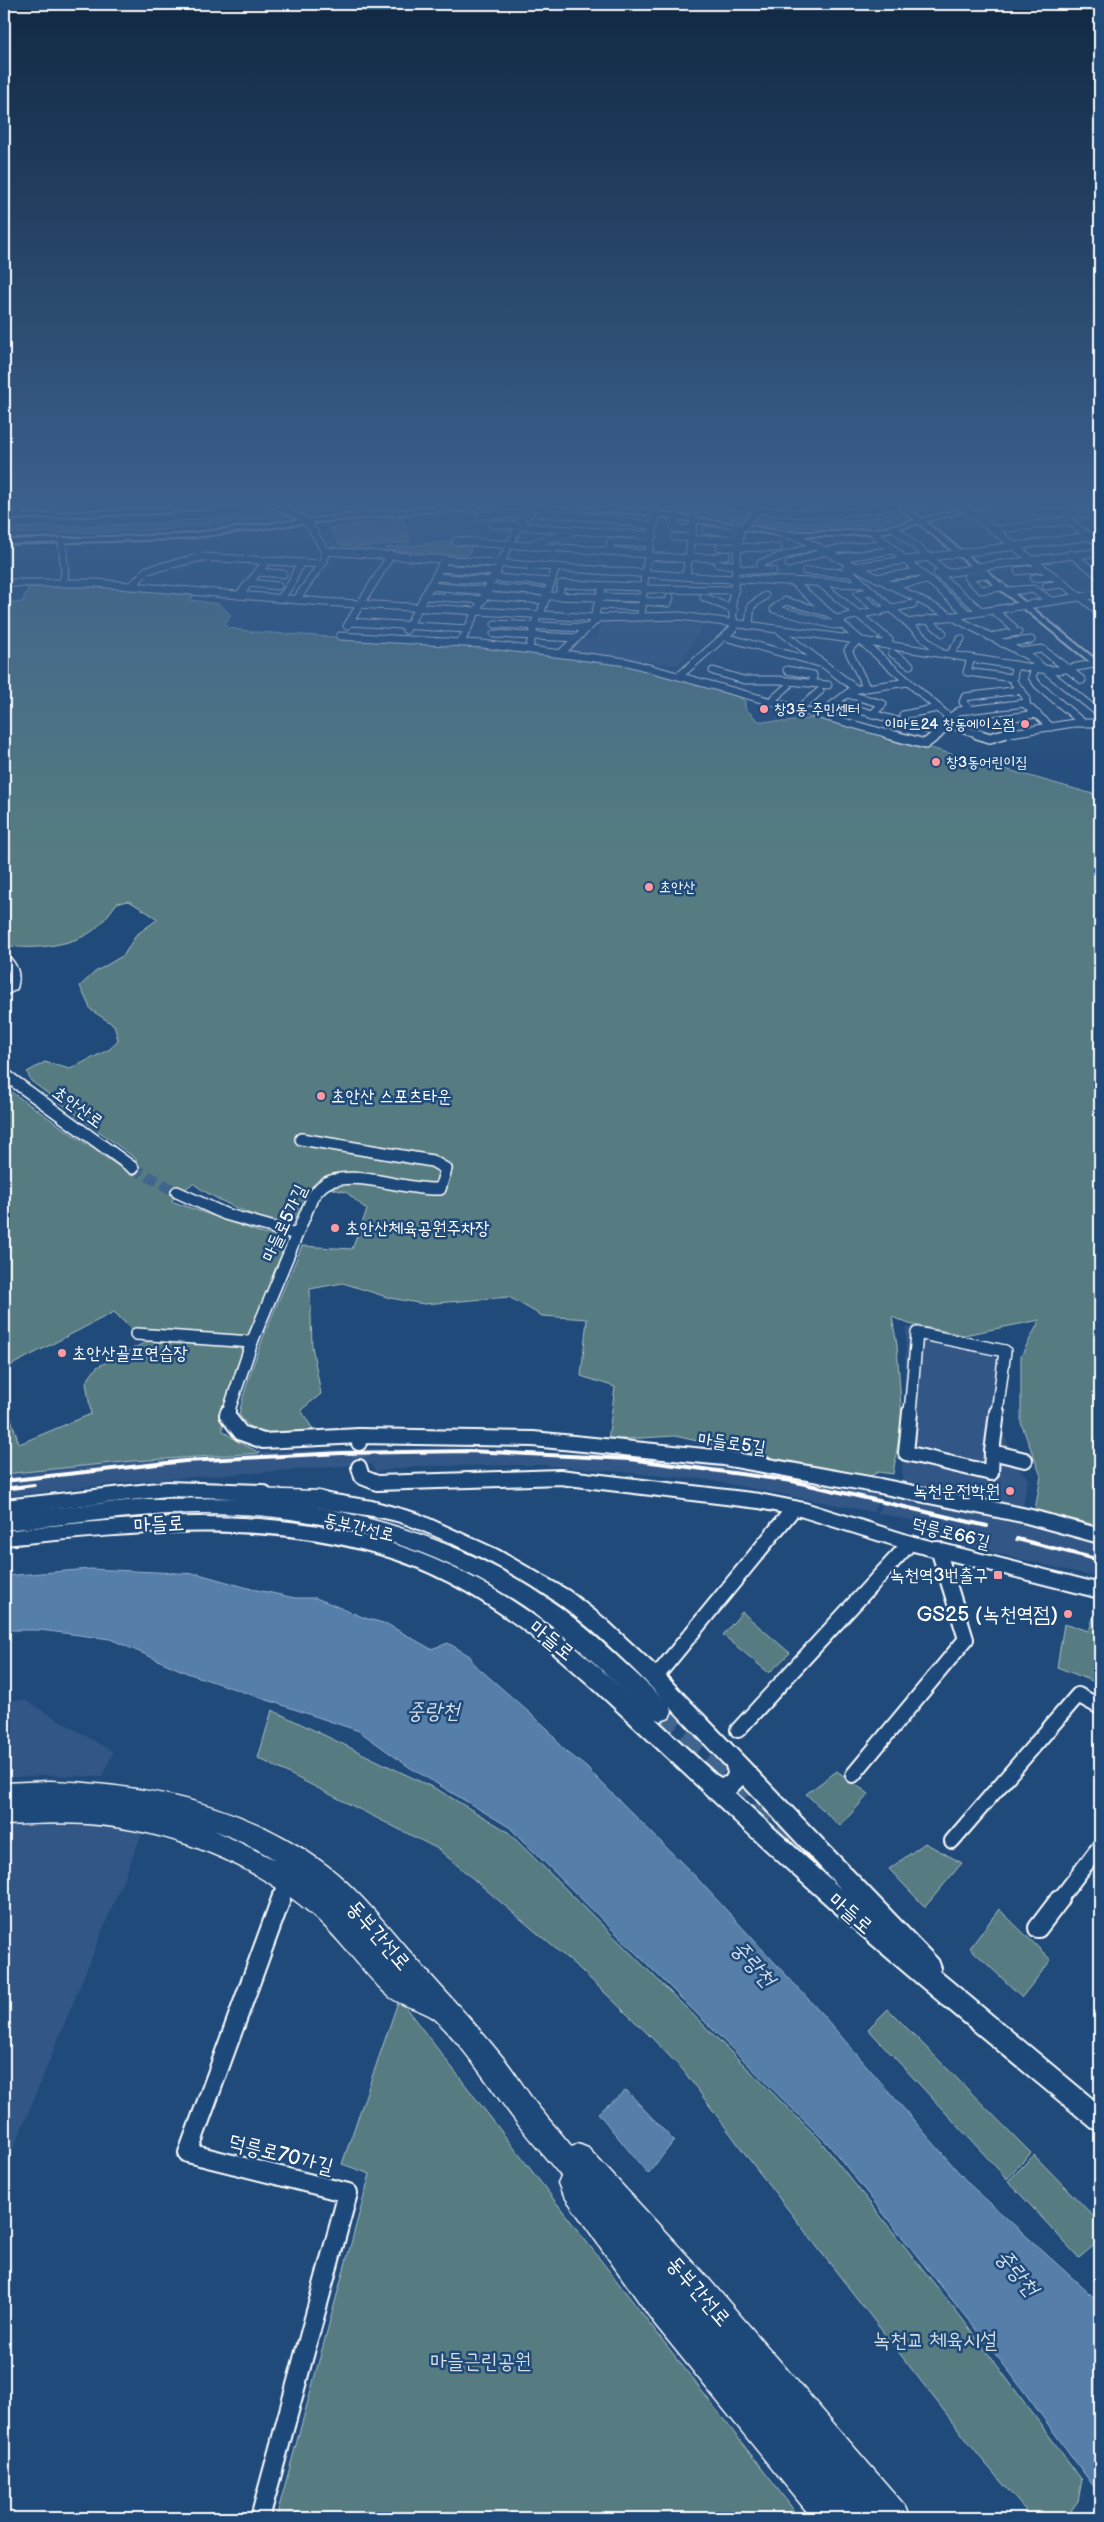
<svg xmlns="http://www.w3.org/2000/svg" width="1104" height="2522" viewBox="0 0 1104 2522" font-family="'Balsamiq Sans','Poor Story',sans-serif">
	<style>
		.built { fill: #315786 }
		.green { fill: #577b81; stroke: #abbdc0 }
		.water { fill: #557ea8; stroke: #99b2cb }
		.lines { fill: none; stroke-linecap: round; stroke-linejoin: round }
		.minor-tunnel-far1 { stroke: #41658e; stroke-width: 11; stroke-dasharray: 11 5.5; stroke-linecap: butt }
		.minor-tunnel { stroke: #41658e; stroke-width: 14; stroke-dasharray: 14 7; stroke-linecap: butt }
		.trunk-tunnel { stroke: #41658e; stroke-width: 22; stroke-dasharray: 22 11; stroke-linecap: butt }
		.minor-far4-casing { stroke: #fff; stroke-width: 9 }
		.minor-far3-casing { stroke: #fff; stroke-width: 12 }
		.minor-far2-casing { stroke: #fff; stroke-width: 14 }
		.minor-far1-casing { stroke: #fff; stroke-width: 18 }
		.minor-casing { stroke: #fff; stroke-width: 22 }
		.tertiary-casing { stroke: #fff; stroke-width: 4 }
		.secondary-casing { stroke: #fff; stroke-width: 4 }
		.trunk-casing { stroke: #fff; stroke-width: 3 }
		.minor-far4 { stroke: #1f4a7a; stroke-width: 7 }
		.minor-far3 { stroke: #1f4a7a; stroke-width: 9 }
		.minor-far2 { stroke: #1f4a7a; stroke-width: 11 }
		.minor-far1 { stroke: #1f4a7a; stroke-width: 14 }
		.minor { stroke: #1f4a7a; stroke-width: 18 }
		.tertiary { fill: #1f4a7a; fill-rule: evenodd }
		.secondary { fill: #1f4a7a; fill-rule: evenodd }
		.trunk { fill: #1f4a7a; fill-rule: evenodd }
		.rail { stroke: #fff; stroke-width: 4 }
		.poi-dot { fill: #ff9aa2; stroke: #1f4a7a; stroke-width: 2 }
		.labels { text-anchor: middle; stroke-width: 5; stroke-linejoin: round; paint-order: stroke }
		.far-poi-label { font-size: 15px; fill: #fff; stroke: #1f4a7a; text-anchor: start }
		.poi-label { font-size: 18px; fill: #fff; stroke: #1f4a7a; text-anchor: start }
		.street-label { font-size: 18px; fill: #fff; stroke: #1f4a7a }
		.near-street-label { font-size: 21px; fill: #fff; stroke: #1f4a7a }
		.near-poi-label { font-size: 21px; fill: #fff; stroke: #1f4a7a; text-anchor: end }
		.near-park-label { font-size: 21px; fill: #d5dee0; stroke: #1f4a7a }
		.near-water-label { font-size: 22px; font-style: italic; fill: #d4dfe9; stroke: #1f4a7a }
	</style>
	<rect width="100%" height="100%" fill="#1f4a7a"/>
	<filter id="ink" filterUnits="userSpaceOnUse"><feTurbulence type="fractalNoise" baseFrequency=".02" numOctaves="2"/><feDisplacementMap in="SourceGraphic" scale="10" xChannelSelector="R" yChannelSelector="G"/><feConvolveMatrix kernelMatrix="1 2 1 2 8 2 1 2 1" color-interpolation-filters="sRGB"/></filter>
	<g filter="url(#ink)">
		<g class="built">
			<path d="M439,512H468L490,524L487,530H514L511,534L483,532L456,541L362,550L331,549L319,525Z"/>
			<path d="M677,618V622L703,625L678,665L568,652L581,640L598,639L601,620Z"/>
			<path d="M906,1327L1009,1348L1004,1435L1021,1471L1028,1478L1022,1512L902,1481Z"/>
			<path d="M406,1448L587,1454L683,1461L789,1476L881,1495L873,1512L708,1480L543,1465L416,1466L376,1472L371,1464L129,1482L4,1497V1474L132,1461L284,1451Z"/>
			<path d="M887,1497L1040,1526L1100,1541V1578L954,1543L942,1527L877,1513Z"/>
			<path d="M4,1700H25L113,1752L102,1777L41,1775L4,1778Z"/>
			<path d="M93,1802L148,1819L4,2172V1813Z"/>
		</g>
		<g class="green">
			<path d="M403,518L410,542L362,547L340,545L330,528Z"/>
			<path d="M456,541L475,542L468,555L450,554V557L431,556L432,553C417,549 399,554 385,548Z"/>
			<path d="M30,585H95L196,593L190,600L219,604L231,615L225,624L228,628L255,632L477,646L626,664L732,693L745,701V708L758,721L786,722L821,717L1100,796V1526L1035,1510L1041,1476L1021,1423V1356L1040,1320L964,1335L909,1324L892,1317L897,1345L902,1420L893,1474L878,1472L865,1479L675,1436L608,1440L615,1387L581,1376L587,1319L542,1316L509,1297L424,1304L390,1298L343,1283L310,1289L312,1346L321,1394L301,1410L314,1431C287,1435 255,1442 239,1414C252,1356 279,1301 302,1246L352,1249L367,1210L346,1192L315,1185C305,1195 303,1214 292,1221C278,1231 205,1195 193,1183L171,1201L264,1234C276,1234 281,1238 286,1249L249,1334L243,1337L133,1331L114,1312L4,1369V1087L121,1168L130,1169L136,1165V1159L31,1081L27,1072L45,1062L70,1069L110,1049L118,1040L114,1025L91,1010L80,986L95,972L124,955L136,935L158,919L129,901L117,903C108,915 98,930 84,936C61,947 28,950 4,945V590H7L13,603L22,602Z"/>
			<path d="M164,1338L239,1345L242,1352L221,1413L223,1431L237,1441L260,1453L132,1461L4,1474V1396L19,1444L91,1414L86,1382L97,1367L148,1341Z"/>
			<path d="M742,1612L790,1653L769,1673L723,1635Z"/>
			<path d="M1094,1615L1100,1616V1684L1057,1667L1064,1624L1089,1631Z"/>
			<path d="M272,1710L440,1791L507,1831L818,2138L961,2317L1082,2480L1078,2501L1066,2518H1034L1026,2511L979,2456L752,2163L683,2070L648,2034L582,1971L438,1849L258,1758Z"/>
			<path d="M837,1771L869,1794L840,1826L806,1794Z"/>
			<path d="M925,1843L962,1863L925,1907L889,1869Z"/>
			<path d="M999,1909L1051,1960L1022,1997L970,1948Z"/>
			<path d="M399,1999L800,2518H276L370,2174L342,2164Z"/>
			<path d="M888,2009L1031,2153L1007,2179L868,2029Z"/>
			<path d="M1034,2155L1100,2223V2240L1079,2258L1008,2181Z"/>
		</g>
		<g class="water">
			<path d="M361,502H410L153,531L4,534V528L163,523Z"/>
			<path d="M603,502H670L786,522L823,523L871,518L928,502H953L879,524L828,528L774,527L706,514Z"/>
			<path d="M90,1569L199,1574L248,1588L295,1598H316L365,1618L387,1624L431,1649L448,1643L470,1656L474,1664L548,1729L561,1747L586,1767L695,1876L821,2013L968,2183L1100,2303V2495L1011,2374L829,2145L509,1827L409,1767L359,1731L187,1673L110,1639L40,1630H4V1576Z"/>
			<path d="M626,2090L674,2141L648,2174L598,2113Z"/>
		</g>
		<g class="lines">
			<path class="minor-tunnel-far1" d="M133,1168L177,1192"/>
			<path class="minor-tunnel" d="M359,1443V1467"/>
			<path class="trunk-tunnel" d="M661,1711L850,1899"/>
			<g class="minor-far4-casing">
				<g id="minor-far4">
					<path d="M705,502C779,513 832,522 906,502"/>
					<path d="M819,502L835,516"/>
					<path d="M1072,502L1067,520L1100,544"/>
					<path d="M966,509L1100,612"/>
					<path d="M1036,511L1069,513"/>
					<path d="M1069,512L1100,516"/>
					<path d="M540,513L605,518L654,526"/>
					<path d="M480,515L530,514"/>
					<path d="M677,517L674,528L693,530"/>
					<path d="M492,524L653,536"/>
					<path d="M894,528L947,573"/>
					<path d="M706,530L738,532"/>
					<path d="M993,530L1069,521"/>
					<path d="M873,532L967,613"/>
					<path d="M785,534L798,537L1028,656L1100,714"/>
					<path d="M675,537L692,538"/>
					<path d="M692,540L740,539"/>
					<path d="M62,541L65,575L62,582"/>
					<path d="M456,541L649,554"/>
					<path d="M533,543L571,533"/>
					<path d="M720,547L778,548"/>
					<path d="M325,551L710,578L862,584"/>
					<path d="M611,551L610,542L647,543"/>
					<path d="M1071,554L1100,576"/>
					<path d="M648,556L690,559"/>
					<path d="M690,557L712,558L726,555"/>
					<path d="M838,558L894,550"/>
					<path d="M718,564L737,565"/>
					<path d="M789,564L825,551L886,543"/>
					<path d="M978,567L1100,552"/>
					<path d="M440,568L497,572"/>
					<path d="M736,569L773,571"/>
					<path d="M760,570L761,563L814,546"/>
					<path d="M806,571L848,573"/>
					<path d="M1018,571L1043,568"/>
					<path d="M258,572L283,574"/>
					<path d="M937,574L981,611"/>
					<path d="M941,574L977,568"/>
					<path d="M986,574L967,577L981,590L1002,587"/>
					<path d="M686,576L694,519"/>
					<path d="M435,577L492,581"/>
					<path d="M494,578L550,582"/>
					<path d="M876,578L920,572"/>
					<path d="M1034,578L1053,576"/>
					<path d="M792,581L952,720L953,726"/>
					<path d="M4,583H96L323,602L596,618L680,616L843,638L1039,669L1059,670L1100,663"/>
					<path d="M249,583L278,586"/>
					<path d="M820,583L889,640L882,644"/>
					<path d="M889,585L929,580"/>
					<path d="M132,586L147,570L202,557L323,564"/>
					<path d="M430,586L488,591"/>
					<path d="M1046,586L1063,584"/>
					<path d="M489,588L547,592"/>
					<path d="M643,589L735,590"/>
					<path d="M1008,591L1033,589L1051,601"/>
					<path d="M871,592L858,594L880,612"/>
					<path d="M239,595L268,560"/>
					<path d="M424,596L483,600"/>
					<path d="M485,596L545,600"/>
					<path d="M546,596L643,598"/>
					<path d="M559,596L561,584L643,587"/>
					<path d="M704,597L734,610"/>
					<path d="M281,598L291,584L300,563"/>
					<path d="M296,600L325,559V551L307,521"/>
					<path d="M642,601L668,603L670,597"/>
					<path d="M598,605L642,607"/>
					<path d="M993,610L1013,627"/>
					<path d="M825,612L785,601L774,609L834,625L842,624"/>
					<path d="M641,617L645,573L656,513"/>
					<path d="M836,619L913,604"/>
					<path d="M927,619L943,633"/>
					<path d="M350,622L468,629"/>
					<path d="M907,623L1100,594"/>
					<path d="M495,624L587,628"/>
					<path d="M749,625L751,606L765,596"/>
					<path d="M347,626L391,555"/>
					<path d="M406,630L445,559"/>
					<path d="M779,630L856,689"/>
					<path d="M494,634L577,638"/>
					<path d="M340,636L482,644L627,662L892,735"/>
					<path d="M725,637L823,664"/>
					<path d="M990,637L1018,632"/>
					<path d="M861,641L856,642L848,650L866,687"/>
					<path d="M461,642L528,508"/>
					<path d="M1002,643L1031,640"/>
					<path d="M529,649L537,616L541,612L556,567"/>
					<path d="M1019,652L1042,649L1082,680"/>
					<path d="M561,653L596,620L595,615L602,590"/>
					<path d="M892,653L910,665"/>
					<path d="M941,653L846,568L1100,535"/>
					<path d="M950,654L961,639"/>
					<path d="M971,658L967,672L1013,678"/>
					<path d="M1015,665L1013,681L1026,697V705L1051,727"/>
					<path d="M1035,669L1032,677L1038,685L1083,723"/>
					<path d="M787,670L813,675V683"/>
					<path d="M713,671L744,680H779L828,685"/>
					<path d="M679,676L734,628L732,605L740,530L758,510"/>
					<path d="M847,694L883,704L872,714"/>
					<path d="M771,701L788,686"/>
					<path d="M835,703L939,733"/>
					<path d="M831,706L852,690L908,682"/>
					<path d="M799,709L820,691"/>
					<path d="M970,710L963,702L965,697L1019,690"/>
					<path d="M903,715L938,708"/>
					<path d="M949,718L959,711L1026,703"/>
					<path d="M957,727L981,735"/>
					<path d="M937,735L948,726L1037,714"/>
					<path d="M999,735L1074,723H1100"/>
				</g>
			</g>
			<g class="minor-far3-casing">
				<g id="minor-far3">
					<path d="M888,734L925,744L938,734"/>
					<path d="M977,734L990,738L1004,734"/>
					<path d="M4,958C13,967 16,974 13,986L4,991"/>
				</g>
			</g>
			<g class="minor-far2-casing">
				<g id="minor-far2">
					<path d="M4,1074L133,1168"/>
					<path d="M177,1192L225,1214L296,1234"/>
					<path d="M136,1334L252,1342"/>
					<path d="M228,1413L252,1342L313,1196C318,1190 323,1183 331,1181C362,1171 406,1191 440,1189L446,1169L432,1161L301,1139"/>
					<path d="M910,1413L917,1333L1005,1351L997,1413"/>
				</g>
			</g>
			<g class="minor-far1-casing">
				<g id="minor-far1">
					<path d="M228,1412L227,1415L241,1433L263,1441L359,1436"/>
					<path d="M910,1412L906,1453L991,1473L992,1452"/>
					<path d="M359,1443V1436L533,1439L724,1458L880,1486L1027,1516L1100,1536"/>
					<path d="M992,1452L1025,1460"/>
					<path d="M992,1452L997,1412"/>
					<path d="M359,1467L362,1477L377,1483L560,1477L759,1501L804,1510L910,1543L1100,1591"/>
					<path d="M655,1678L794,1508"/>
					<path d="M738,1730L910,1543"/>
					<path d="M853,1775L966,1639L938,1549"/>
					<path d="M952,1841L1078,1695L1100,1707"/>
					<path d="M280,1900L287,1881"/>
					<path d="M1059,1900L1100,1846"/>
				</g>
			</g>
			<g class="minor-casing">
				<g id="minor">
					<path d="M1038,1928L1060,1899"/>
					<path d="M260,2518L348,2193L188,2153L281,1899"/>
				</g>
			</g>
			<g class="tertiary-casing">
				<g id="tertiary">
					<path d="M27,502H35L22,512L20,519H14L16,509Z"/>
					<path d="M263,502H273L309,519L434,507L528,506L640,509L785,532H836L885,528L988,502H1000L885,532L836,536H785L640,513L528,510L434,511L297,524L179,539L4,544V540L179,535L299,520Z"/>
					<path d="M1062,502L1100,503V507L1066,504Z"/>
				</g>
			</g>
			<g class="secondary-casing">
				<g id="secondary">
					<path d="M226,502H252L248,504L159,513L4,519V515L159,509Z"/>
					<path d="M892,502H901L1100,663V670Z"/>
					<path d="M167,1482L262,1485L268,1487L271,1492L268,1497L262,1499L167,1496L4,1514V1500Z"/>
					<path d="M310,1491L372,1501L419,1514L498,1550L569,1591L605,1619L662,1672L938,1960L941,1968L939,1971L1100,2105V2131L1092,2128C999,2050 903,1974 813,1892C753,1839 695,1783 636,1728C560,1656 482,1584 379,1554C256,1518 130,1533 4,1545V1531C191,1510 364,1497 526,1610C595,1658 654,1719 716,1775L721,1778L726,1777L728,1773L726,1766C672,1710 620,1649 558,1603C516,1573 459,1545 411,1526C377,1512 338,1515 304,1503L301,1498L304,1493ZM743,1785L841,1889L735,1793Z"/>
				</g>
			</g>
			<g class="trunk-casing">
				<g id="trunk">
					<path d="M249,1489L319,1491L326,1493L329,1499L326,1505L318,1507C405,1524 489,1555 561,1608C599,1637 633,1672 669,1704L672,1711L669,1718L661,1721L653,1718C618,1686 585,1651 546,1622C448,1547 319,1511 196,1513C131,1514 68,1525 4,1530V1513L146,1499L239,1498L242,1491Z"/>
					<path d="M50,1781C144,1784 239,1803 318,1859C354,1884 381,1919 410,1952C442,1988 475,2023 505,2060C514,2071 521,2083 529,2094C542,2113 558,2129 572,2147L578,2144L588,2148L708,2278L906,2507L911,2518H812L654,2323L562,2193L558,2183L561,2176C544,2155 526,2136 511,2115C487,2083 465,2048 436,2020C424,2009 400,2007 386,1994C360,1969 341,1940 314,1916C252,1862 169,1830 87,1824C59,1822 32,1824 4,1825V1783ZM214,1830C235,1838 256,1848 275,1860Z"/>
				</g>
			</g>
			<use href="#minor-far4" class="minor-far4"/>
			<use href="#minor-far3" class="minor-far3"/>
			<use href="#minor-far2" class="minor-far2"/>
			<use href="#minor-far1" class="minor-far1"/>
			<use href="#minor" class="minor"/>
			<use href="#tertiary" class="tertiary"/>
			<use href="#secondary" class="secondary"/>
			<use href="#trunk" class="trunk"/>
			<g class="rail">
				<path d="M4,1481L185,1461L342,1453L469,1451L629,1459L792,1481L987,1526"/>
				<path d="M4,1489L34,1485"/>
				<path d="M1017,1539L1100,1560"/>
			</g>
		</g>
	</g>
	<linearGradient id="sky" x2="0" y2="1"><stop stop-color="#112943"/><stop offset="0.59" stop-color="#3c608d"/><stop offset="1" stop-color="#3c608d" stop-opacity="0"/></linearGradient>
	<rect width="1104" height="855" fill="url(#sky)"/>
	<g class="poi-dot">
		<circle cx="764" cy="709" r="5"/>
		<circle cx="1025" cy="724" r="5"/>
		<circle cx="936" cy="762" r="5"/>
		<circle cx="649" cy="887" r="5"/>
		<circle cx="321" cy="1096" r="5"/>
		<circle cx="335" cy="1228" r="5"/>
		<circle cx="62" cy="1353" r="5"/>
		<circle cx="1010" cy="1491" r="5"/>
		<rect x="993" y="1570" width="10" height="10" rx="2.5"/>
		<circle cx="1068" cy="1614" r="5"/>
	</g>
	<g class="labels">
		<g class="far-poi-label">
			<text x="774" y="714">창3동 주민센터</text>
			<text x="1015" y="729" text-anchor="end">이마트24 창동에이스점</text>
			<text x="946" y="767">창3동어린이집</text>
			<text x="659" y="892">초안산</text>
		</g>
		<g class="poi-label">
			<text x="331" y="1102">초안산 스포츠타운</text>
			<text x="345" y="1234">초안산체육공원주차장</text>
			<text x="72" y="1359">초안산골프연습장</text>
			<text x="1000" y="1497" text-anchor="end">녹천운전학원</text>
			<text x="988" y="1581" text-anchor="end">녹천역3번출구</text>
		</g>
		<g class="street-label">
			<text transform="translate(78 1107) rotate(36)" y="6">초안산로</text>
			<text transform="translate(284 1223) rotate(-65)" y="6">마들로5가길</text>
			<text transform="translate(732 1443) rotate(8)" y="6">마들로5길</text>
			<text transform="translate(359 1527) rotate(13)" y="6">동부간선로</text>
			<text transform="translate(951 1533) rotate(14)" y="6">덕릉로66길</text>
		</g>
		<g class="near-street-label">
			<text transform="translate(159 1524) rotate(-3)" y="7">마들로</text>
			<text transform="translate(552 1640) rotate(39)" y="7">마들로</text>
			<text transform="translate(851 1913) rotate(41)" y="7">마들로</text>
			<text transform="translate(379 1935) rotate(49)" y="7">동부간선로</text>
			<text transform="translate(281 2154) rotate(14)" y="7">덕릉로70가길</text>
			<text transform="translate(699 2291) rotate(49)" y="7">동부간선로</text>
		</g>
		<g class="near-poi-label">
			<text x="1058" y="1621">GS25 (녹천역점)</text>
		</g>
		<g class="near-park-label">
			<text x="935" y="2347">녹천교 체육시설</text>
			<text x="481" y="2368">마들근린공원</text>
		</g>
		<g class="near-water-label">
			<text x="433" y="1718">중랑천</text>
			<text transform="translate(754 1963) rotate(48)" y="8">중랑천</text>
			<text transform="translate(1018 2272) rotate(50)" y="8">중랑천</text>
		</g>
	</g>
	<rect width="1104" height="2522" fill="none" stroke="#1f4a7a" stroke-width="20"/>
	<rect x="10" y="10" width="1084" height="2502" fill="none" stroke="#fff" stroke-width="2" filter="url(#ink)"/>
</svg>
